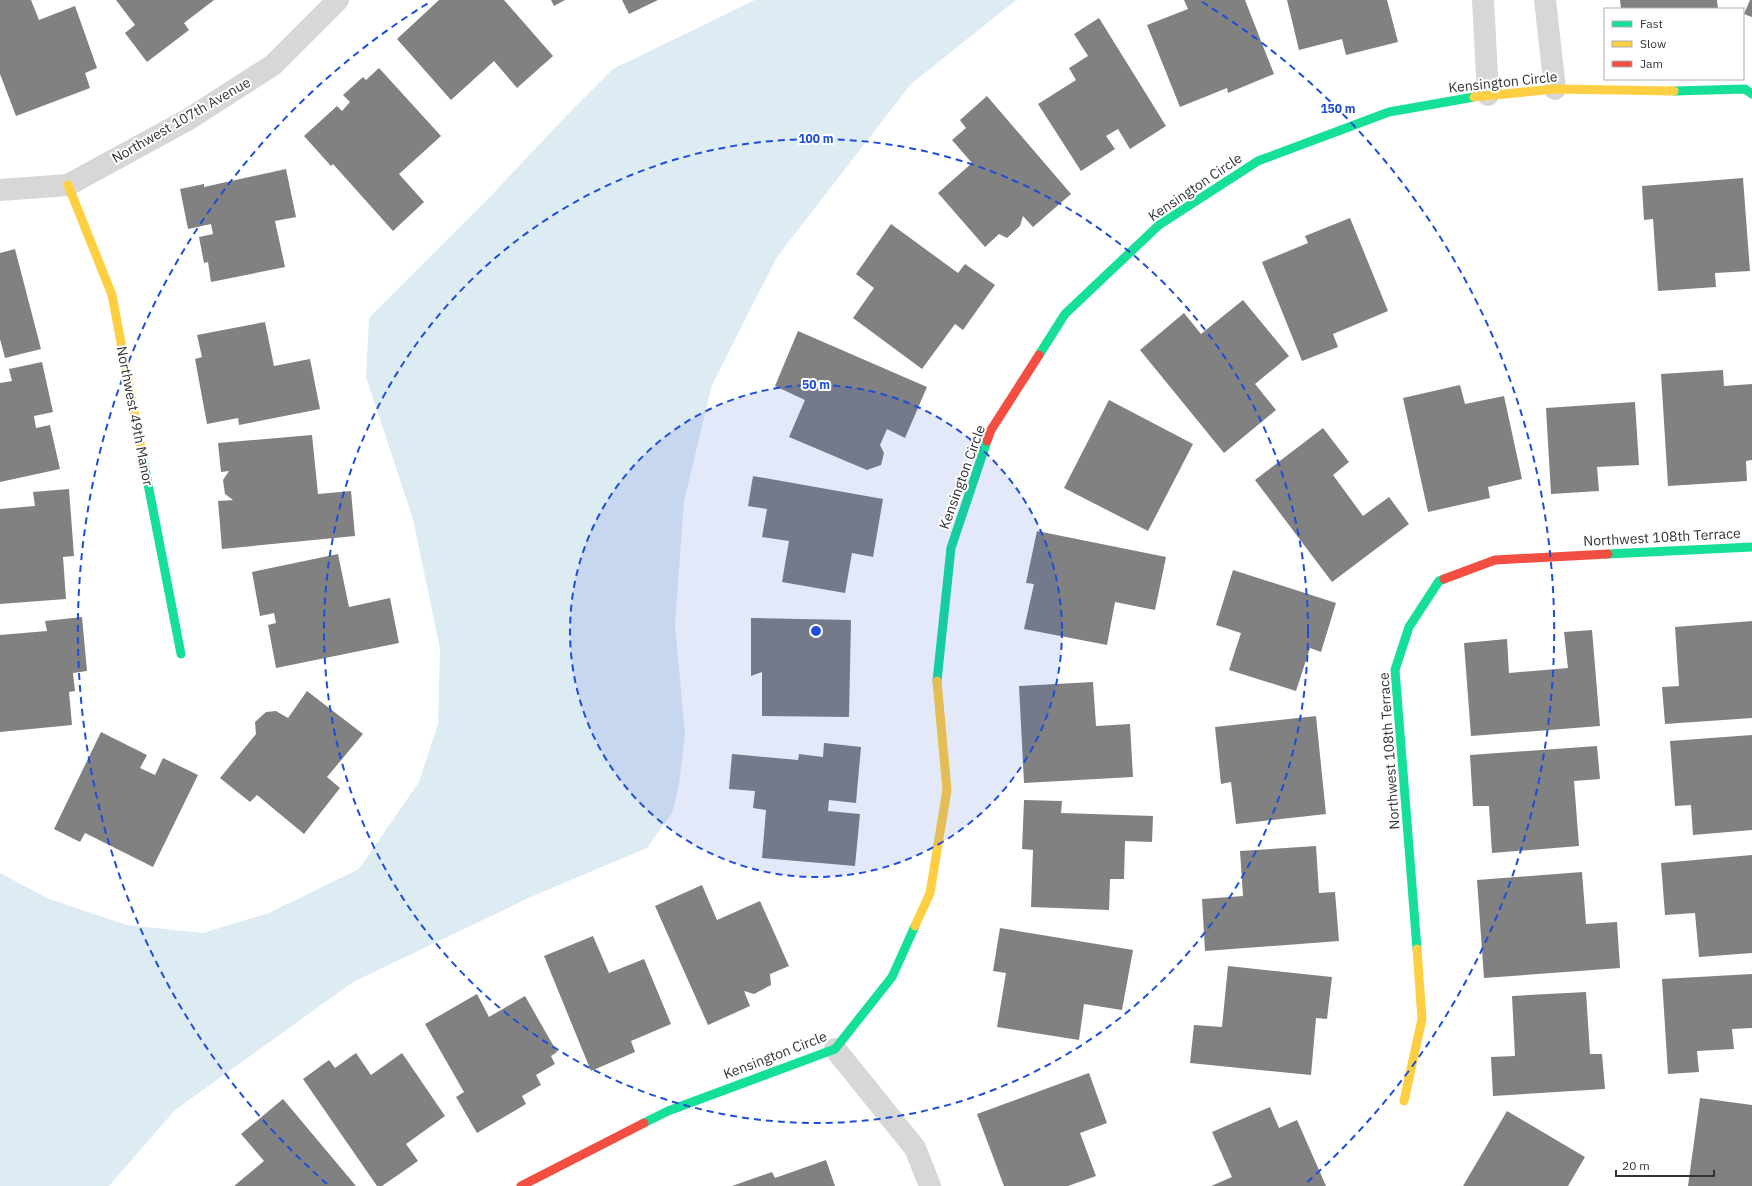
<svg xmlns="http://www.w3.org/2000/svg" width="1752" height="1186" viewBox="0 0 1752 1186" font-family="'IBM Plex Sans',sans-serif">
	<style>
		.water { fill: #ddebf3 }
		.building { fill: #818181 }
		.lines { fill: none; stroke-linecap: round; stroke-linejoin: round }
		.street { stroke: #d7d7d7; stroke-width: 22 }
		.fast { stroke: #16e098; stroke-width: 9 }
		.slow { stroke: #ffcf43; stroke-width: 9 }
		.jam { stroke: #f24e42; stroke-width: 9 }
		.ring { fill: none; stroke: #1d4ed8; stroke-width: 2; stroke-dasharray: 7 5 }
		.labels { text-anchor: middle; stroke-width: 4; stroke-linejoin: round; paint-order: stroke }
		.street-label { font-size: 14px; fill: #333; stroke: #fff }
		.centre { fill: #1d4ed8; stroke: #fff; stroke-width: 2 }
		.ring-label { font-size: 12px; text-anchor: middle; font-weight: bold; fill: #1d4ed8; stroke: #fff; stroke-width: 4; stroke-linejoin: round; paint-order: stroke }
	</style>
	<rect width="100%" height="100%" fill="#fff"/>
	<path class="water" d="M755,0H1016L911,84L777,257L712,385L684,501L675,625L685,734L679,785L672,813L647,848L533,896L353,982L175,1110L109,1186H0V873L47,898L127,925L203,933L269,913L359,869L419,782L438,724L440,649L413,519L366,377L369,318L483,204L567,115L613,69Z"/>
	<g class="building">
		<path d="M0,0H31L39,20L75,6L97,68L85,73L90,88L16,116L0,74Z"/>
		<path d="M116,0H214L184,23L189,30L147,62L125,33L135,25Z"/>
		<path d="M439,0H504L553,56L517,88L494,61L451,100L397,39Z"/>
		<path d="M551,0H565L554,6Z"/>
		<path d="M622,0H658L629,14Z"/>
		<path d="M1184,0H1245L1274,74L1228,93L1227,88L1180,107L1147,25L1188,9Z"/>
		<path d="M1287,0H1387L1398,42L1346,55L1342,39L1299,50Z"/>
		<path d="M1620,0H1717L1718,9H1621Z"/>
		<path d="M1750,0H1752V17L1744,14Z"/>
		<path d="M1099,18L1166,126L1130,149L1118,129L1106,136L1115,149L1081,171L1038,104L1076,80L1069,68L1088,56L1074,34Z"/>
		<path d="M379,68L441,136L399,174L424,202L393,231L333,164L331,166L304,136L337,106L342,111L350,102L343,95L363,77L366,80Z"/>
		<path d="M987,96L1071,194L1033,227L1023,216L1020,226L1007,238L999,234L985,247L938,193L972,163L952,140L966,128L960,120Z"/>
		<path d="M286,169L296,217L275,221L285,267L211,282L208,262L204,263L199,237L213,234L211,224L188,229L180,189L204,184V187Z"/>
		<path d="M1743,178L1750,271L1715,273L1716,287L1658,291L1653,219L1644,220L1642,186Z"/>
		<path d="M1350,218L1388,311L1333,334L1338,347L1302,361L1262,262L1308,243L1305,236Z"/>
		<path d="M891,224L958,273L965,264L995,285L963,330L955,324L922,369L853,318L874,288L856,274Z"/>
		<path d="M15,249L41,349L5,358L0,339V253Z"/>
		<path d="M1243,300L1289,356L1255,384L1276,410L1224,453L1140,350L1184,313L1201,334Z"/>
		<path d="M265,322L274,366L310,359L320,409L239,425L238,418L207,424L195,359L202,357L197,335Z"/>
		<path d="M798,331L927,387L905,438L887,429L880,445L884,453L881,465L867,470L789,437L805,400L775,386Z"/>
		<path d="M42,362L53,412L34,416L36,428L50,425L60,469L0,482V383L12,381L9,369Z"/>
		<path d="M1723,370L1724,386L1752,384V460L1746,461L1747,481L1668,486L1661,374Z"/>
		<path d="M1460,385L1465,404L1504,396L1522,479L1488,487L1490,498L1428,512L1403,398Z"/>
		<path d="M1109,400L1193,444L1148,531L1064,488Z"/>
		<path d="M1635,402L1639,465L1597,467L1599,491L1551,494L1546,408Z"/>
		<path d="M1323,428L1349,462L1333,475L1363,516L1389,497L1409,524L1332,582L1255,480Z"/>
		<path d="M312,435L318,494L351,491L355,536L222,549L218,501L233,500L225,494L223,480L229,471L221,472L218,443Z"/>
		<path d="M753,476L883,499L873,557L852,553L845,593L782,582L789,541L762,537L767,509L748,506Z"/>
		<path d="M69,489L74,556L63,557L66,599L0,604V509L35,506L33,492Z"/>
		<path d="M1037,531L1166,557L1155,610L1115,602L1107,645L1024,629L1034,584L1026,583Z"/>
		<path d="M338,554L349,607L390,598L399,643L276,668L268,625L276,623L274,613L260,616L252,572Z"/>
		<path d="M1233,570L1336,603L1321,652L1310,648L1296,691L1229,670L1241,633L1216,625Z"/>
		<path d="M82,617L87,671L73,673L75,691L69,692L72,725L0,732V635L47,631L45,621Z"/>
		<path d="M751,618L851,620L849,717L762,716V672L751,676Z"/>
		<path d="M1752,621V718L1665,724L1662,687L1679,686L1675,627Z"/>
		<path d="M1592,630L1600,726L1471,736L1464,643L1507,639L1509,673L1568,668L1564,632Z"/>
		<path d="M1093,682L1096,726L1130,724L1133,777L1024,783L1019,686Z"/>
		<path d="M307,691L363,734L327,777L340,788L304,834L257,795L250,802L220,778L256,734L255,722L266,712L276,711L288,718Z"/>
		<path d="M1316,716L1326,814L1236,824L1231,782L1221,784L1215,727Z"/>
		<path d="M101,732L147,755L140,768L155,775L163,758L198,775L153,867L85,833L80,842L54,829Z"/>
		<path d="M1752,735V830L1693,835L1691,805L1675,806L1670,741Z"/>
		<path d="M824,743L861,747L856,803L829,800L828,811L860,814L855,866L762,858L766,810L753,808L755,791L729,789L732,754L798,760L799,754L823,757Z"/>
		<path d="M1597,746L1600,779L1574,781L1579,846L1492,853L1489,806H1473L1470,755Z"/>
		<path d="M1024,800L1062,801L1061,813L1153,816L1152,842L1125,841L1124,879H1110L1109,910L1031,907L1033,850L1022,849Z"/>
		<path d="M1316,846L1319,893L1335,892L1339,941L1205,951L1202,899L1243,896L1240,851Z"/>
		<path d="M1752,855V953L1699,957L1695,913L1665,915L1661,863Z"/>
		<path d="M1582,872L1586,924L1617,922L1620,968L1484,978L1477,880Z"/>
		<path d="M702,885L717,920L760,901L789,966L770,974L771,985L754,994L744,991L750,1006L708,1025L655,906Z"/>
		<path d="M1000,928L1133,950L1122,1010L1084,1004L1079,1040L997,1027L1006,973L993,971Z"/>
		<path d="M593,936L609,973L644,959L671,1024L631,1041L635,1052L591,1071L544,956Z"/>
		<path d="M1228,966L1332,977L1327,1019L1316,1018L1311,1075L1190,1063L1194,1025L1222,1027Z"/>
		<path d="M1752,974V1028L1732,1029L1734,1049L1697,1051L1699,1072L1668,1074L1662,979Z"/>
		<path d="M1586,992L1590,1054H1602L1605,1089L1493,1096L1491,1057L1515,1056L1512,996Z"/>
		<path d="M477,994L489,1017L525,996L557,1052L551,1056L555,1064L536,1075L541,1085L522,1096L526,1104L477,1133L456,1097L464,1092L425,1024Z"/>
		<path d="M356,1053L371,1075L402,1053L445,1116L406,1144L418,1161L382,1186H377L303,1079L329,1060L335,1068Z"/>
		<path d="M1089,1073L1107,1123L1080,1133L1096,1176L1068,1186H1004L977,1114Z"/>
		<path d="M1700,1098L1752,1105V1186H1688Z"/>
		<path d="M283,1099L356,1186H234L264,1161L241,1134Z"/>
		<path d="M1270,1107L1279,1128L1297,1120L1326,1186H1211L1232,1177L1212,1132Z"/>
		<path d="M1507,1111L1585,1157L1568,1186H1463Z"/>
		<path d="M826,1160L835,1186H732L772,1172L775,1178Z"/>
	</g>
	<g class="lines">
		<g class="street">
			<path d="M1483,0L1488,95"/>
			<path d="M1545,0L1555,89"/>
			<path d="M0,190L68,185L189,119L273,65L338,0"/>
			<path d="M835,1049L915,1148L930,1186"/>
		</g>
		<g class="fast">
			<path d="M1674,91L1745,89L1752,94"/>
			<path d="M1039,355L1065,314L1159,225L1258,161L1389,112L1474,97"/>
			<path d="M141,448L181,654"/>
			<path d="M1608,554L1752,547"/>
			<path d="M937,681L951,548L987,441"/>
			<path d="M1417,949L1395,670L1409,627L1439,581L1444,579"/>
			<path d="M644,1123L668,1111L835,1049L892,977L915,926"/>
		</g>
		<g class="slow">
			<path d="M1474,97L1555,89L1674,91"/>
			<path d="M68,185L112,295L141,448"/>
			<path d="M915,926L930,893L947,790L937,681"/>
			<path d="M1404,1101L1422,1019L1417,949"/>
		</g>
		<g class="jam">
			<path d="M987,441L991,430L1039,355"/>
			<path d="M1444,579L1495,560L1608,554"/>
			<path d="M521,1186L644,1123"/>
		</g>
	</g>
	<circle cx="816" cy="631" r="246" fill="#1d4ed8" fill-opacity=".12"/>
	<g class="ring">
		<circle cx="816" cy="631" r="246"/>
		<circle cx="816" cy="631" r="492"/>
		<path d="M327 1184A738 738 0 0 1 430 2M1202 2A738 738 0 0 1 1305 1184"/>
	</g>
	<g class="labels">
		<g class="street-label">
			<text transform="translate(1503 82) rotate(-6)" y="5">Kensington Circle</text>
			<text transform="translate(181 120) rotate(-30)" y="5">Northwest 107th Avenue</text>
			<text transform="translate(1195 187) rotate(-34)" y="5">Kensington Circle</text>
			<text transform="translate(135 416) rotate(79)" y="5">Northwest 49th Manor</text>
			<text transform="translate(962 477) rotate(-70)" y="5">Kensington Circle</text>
			<text transform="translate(1662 537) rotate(-3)" y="5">Northwest 108th Terrace</text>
			<text transform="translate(1389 751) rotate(-94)" y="5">Northwest 108th Terrace</text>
			<text transform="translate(775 1055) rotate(-21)" y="5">Kensington Circle</text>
		</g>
	</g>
	<circle cx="816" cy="631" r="6" class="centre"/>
	<g class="ring-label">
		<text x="1338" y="113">150 m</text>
		<text x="816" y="143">100 m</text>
		<text x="816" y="389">50 m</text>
	</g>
	<rect x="1604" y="8" width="140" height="72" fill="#ffffff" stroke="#adadad"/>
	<rect x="1612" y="21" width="20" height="6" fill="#16e098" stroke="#adadad"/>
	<text x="1640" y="28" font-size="12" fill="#333333">Fast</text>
	<rect x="1612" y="41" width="20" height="6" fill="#ffcf43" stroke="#adadad"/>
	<text x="1640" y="48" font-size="12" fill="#333333">Slow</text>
	<rect x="1612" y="61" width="20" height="6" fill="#f24e42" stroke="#adadad"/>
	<text x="1640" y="68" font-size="12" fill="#333333">Jam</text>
	<path d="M1616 1170v6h98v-6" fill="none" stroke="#333333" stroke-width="2"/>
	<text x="1622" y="1170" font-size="12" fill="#333333" stroke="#ffffff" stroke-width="3" paint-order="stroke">20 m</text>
</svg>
